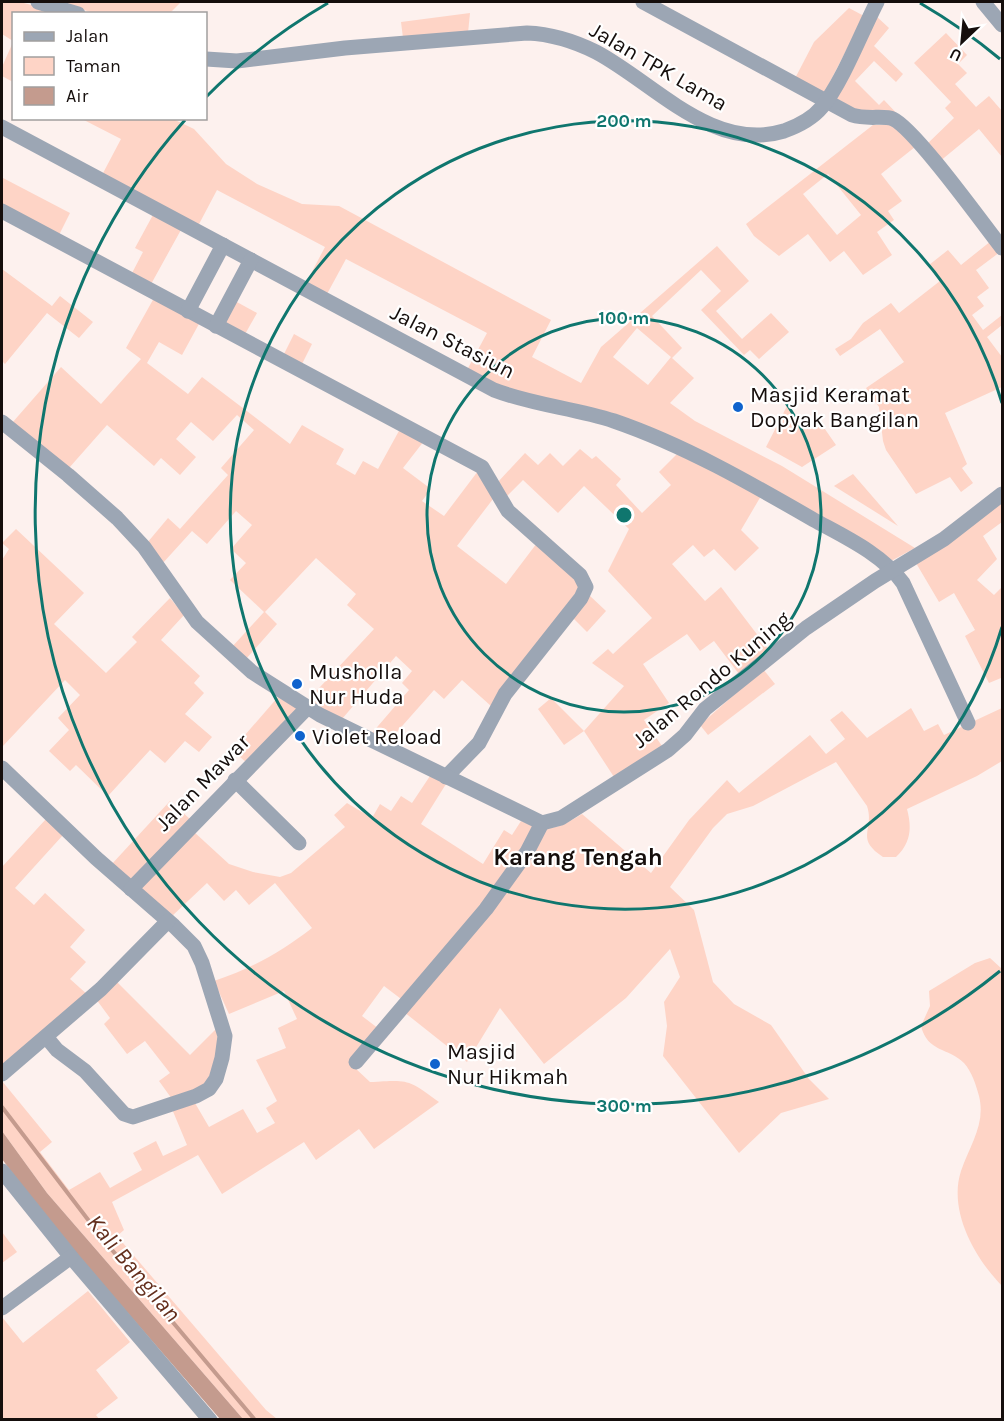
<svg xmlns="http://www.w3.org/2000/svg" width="1004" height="1421" viewBox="0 0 1004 1421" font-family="Karla,sans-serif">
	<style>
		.green { fill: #fed4c6; fill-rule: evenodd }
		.water { fill: #c49b8e }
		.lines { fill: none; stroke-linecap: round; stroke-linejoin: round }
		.stream { stroke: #c49b8e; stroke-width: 4 }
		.street { stroke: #9ca6b4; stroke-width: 15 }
		.ring { fill: none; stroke: #0f766e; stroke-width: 3 }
		.poi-dot { fill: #0f63cd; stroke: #fff; stroke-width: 2 }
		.labels { text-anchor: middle; stroke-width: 4.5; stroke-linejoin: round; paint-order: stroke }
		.street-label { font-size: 22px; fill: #150e0c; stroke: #fff }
		.poi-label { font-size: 22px; fill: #150e0c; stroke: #fff; text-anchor: start }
		.neighbourhood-label { font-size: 24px; font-weight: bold; fill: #150e0c; stroke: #fff }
		.water-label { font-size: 24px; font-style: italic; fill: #642f1d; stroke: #fff }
		.centre { fill: #0f766e; stroke: #fff; stroke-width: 3 }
		.ring-label { font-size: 18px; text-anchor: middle; font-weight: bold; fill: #0f766e; stroke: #fff; stroke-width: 4.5; stroke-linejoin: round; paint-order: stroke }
	</style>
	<rect width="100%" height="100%" fill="#fdf1ee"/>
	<g class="green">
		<path d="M2,2H20L62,13L14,14L13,41L2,34Z"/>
		<path d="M57,2H181L169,14L94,13Z"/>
		<path d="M849,8L864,16L820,101L791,86L814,42Z"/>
		<path d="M470,13L468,33L403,38L401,22Z"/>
		<path d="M876,16L889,28L874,46L903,74L896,82L874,61L855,81L879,105L884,100L902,119L858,111L834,97Z"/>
		<path d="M946,33L967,55L958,64L967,73L955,84L976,107L989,96L1002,111V157L979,129L939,162L925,146L954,118L945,108L951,102L914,63Z"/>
		<path d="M13,42V82L2,76V67Z"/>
		<path d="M82,119H173L194,129L226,164L257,184L302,204L339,206L551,320L532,357L581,383L601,347L717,246L749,281L716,311L742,339L771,313L789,332L759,359L750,350L744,355L701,310L721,291L701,270L652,316L682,348L672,358L694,378L670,403L695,421L782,466L915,548L891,561L697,452L521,395L467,370L487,333L346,259L327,294L306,283L325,247L217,190L198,226L102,175L121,139ZM637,328L671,357L648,385L613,357Z"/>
		<path d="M873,125H892L915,147L881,174L902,201L888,211L894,220L877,232L892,255L863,275L844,251L830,262L808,234L779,256L754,236L746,224ZM828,174L861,215L837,235L803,194Z"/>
		<path d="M3,178L70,213L58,237L2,207Z"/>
		<path d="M154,213L182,228L150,286L131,275L143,252L135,248Z"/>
		<path d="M991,241L1000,252L976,270L989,288L977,297L984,306L972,315L983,330L1002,315V325L987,337L1002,357V387L945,413L967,464L962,468L973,483L961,492L950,477L916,494L886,450L883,441L879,407L866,388L904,362L880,329L840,356L835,349L851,339L863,323L891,303L899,313L940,281L929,265L948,250L961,265Z"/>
		<path d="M2,269L52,306L60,296L93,322L79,338L47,313L5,364L2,361Z"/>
		<path d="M154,298L200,322L182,355L159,342L147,363L188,394L202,377L290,444L302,425L344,449L336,464L355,475L363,461L378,469L400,429L424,441L403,468L431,489L422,501L444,516L478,471L493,499L457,546L506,584L537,543L568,569L580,587L491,706L462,680L444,699L434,690L388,742L372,733L409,690L402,683L412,671L396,656L342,719L307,701L374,629L347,605L356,594L316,558L265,612L277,624L245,660L231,648L264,612L230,580L246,563L231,549L252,525L236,511L207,544L192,531L162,564L147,543L168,518L180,529L228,475L221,468L254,430L237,415L213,441L191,422L176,439L196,457L180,475L161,458L154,466L107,425L69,468L12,423L61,367L101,404L141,359L126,348Z"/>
		<path d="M235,301L257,313L244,336L222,324Z"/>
		<path d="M294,334L312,344L301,366L283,356Z"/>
		<path d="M787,406L808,429L820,422L836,445L802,467L766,447Z"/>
		<path d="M580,449L592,459L596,456L621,479L616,485L642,513L671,485L659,472L678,453L761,496L741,530L759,548L735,571L714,549L704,557L693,545L672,564L705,601L721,587L769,650L739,674L714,641L700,651L687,634L643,664L669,703L644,720L662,746L614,777L584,731L564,745L538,709L551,698L584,731L624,686L592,663L608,649L613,654L652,618L608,571L629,529L584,486L558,513L523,480L505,498L497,483L525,453L538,465L550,453L563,466Z"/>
		<path d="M853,474L898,526L834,486Z"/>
		<path d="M1002,501V522L983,536L997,559L977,580L994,595L1002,587V681L1001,678L989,683L965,636L975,630L954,593L939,602L916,563Z"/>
		<path d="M16,529L84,593L54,624L106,673L137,642L132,637L170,598L184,615L161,640L200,676L194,683L204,693L185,714L212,737L199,752L185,741L165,763L150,750L108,796L76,765L70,771L49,751L69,730L58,718L80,695L65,680L2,747V560L9,549L2,543Z"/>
		<path d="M589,595L606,611L587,632L573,618Z"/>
		<path d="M763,669L775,684L708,735L700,725Z"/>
		<path d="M278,697L298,709L247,763L232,750Z"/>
		<path d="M911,708L924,731L938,724L944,735L1002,708V761L977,776L907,809C912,828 911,843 896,857H883C854,838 875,830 867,806L836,762L753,806L727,814L713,828L670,887L694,910L713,982L734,1004L771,1025L809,1079L829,1099L781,1113L739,1153L663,1056L667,1026L664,1002L680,977L670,949L626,998L544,1064L500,1008L467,1062L404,1012L409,1005L384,986L362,1016L379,1029L354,1067L370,1082C408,1080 407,1078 439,1102L374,1149L359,1129L316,1160L304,1142L222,1194L198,1155L112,1202L124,1230L117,1236L266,1410L277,1419H243L47,1193L2,1131V1081L52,1142L40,1152L69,1190L100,1172L110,1188L142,1170L133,1153L156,1141L163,1156L187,1145L172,1109L195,1103L209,1127L243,1109L257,1133L275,1123L266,1108L277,1101L256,1060L286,1048L278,1028L297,1019L284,991L229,1014L214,981C251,969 281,952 312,928L275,883L249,905L236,890L224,901L207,883L171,917L137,888L193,831L229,864L253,872L280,877L291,873L345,827L334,815L347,803L372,818L380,804L391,811L401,796L412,803L430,776L446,784L421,824L483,864L504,830L512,835L521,821C549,832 556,830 582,814L651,873L689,820L727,780L739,793L810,735L826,754L845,739L830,720L842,711L867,738Z"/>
		<path d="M170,801L191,820L131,884L111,865Z"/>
		<path d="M46,819L63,835L15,888L34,905L45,893L85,930L70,947L86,962L70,979L89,996L2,1070V867Z"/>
		<path d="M990,958L1002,969V1286C975,1258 948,1211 961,1171C970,1145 986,1124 979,1096C976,1085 972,1072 964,1063C948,1047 928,1053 921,1026L930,1006L929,991L975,963Z"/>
		<path d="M115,980L190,1055L217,1028C220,1047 217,1077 199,1088C191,1093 181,1095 172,1099L159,1081L170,1073L145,1041L127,1054L104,1024L110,1018L96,999Z"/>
		<path d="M2,1232L17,1252L2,1263Z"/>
		<path d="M88,1291L130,1342L96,1370L118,1398L96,1415L99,1419H2V1317L23,1343Z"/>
	</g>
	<path class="water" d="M2,1131L47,1193L243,1419H220L72,1249L22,1186L2,1159Z"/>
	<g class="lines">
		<path class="stream" d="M2,1107L102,1238L255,1420"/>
		<g class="street">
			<path d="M38,2L78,14"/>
			<path d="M643,2L852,115C867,120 884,115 893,119C915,129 983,224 1002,248"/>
			<path d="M983,2L1002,25"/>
			<path d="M206,59L237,61L345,48L527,33C552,34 574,41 596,52C653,82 713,153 784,131C798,126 812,119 822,107C842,83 862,31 877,2"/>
			<path d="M2,127L494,390C533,405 574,408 614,421C684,445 750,483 814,520C845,537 882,554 903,583L968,723"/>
			<path d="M2,211L482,467L508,511L580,575L586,587L581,598L505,694L479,743L446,777"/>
			<path d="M188,311L223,245"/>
			<path d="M216,326L251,260"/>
			<path d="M2,422L68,475L117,518L144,547L197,622L252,672L320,715L542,823L561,818L668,750L685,735L705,709L806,628L875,581L944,539L1002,494"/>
			<path d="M2,768L96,858L174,926L194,946L202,963L225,1036L222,1058L216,1079L209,1089L196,1096L133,1117L124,1114L85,1071L57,1050L47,1038"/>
			<path d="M235,780L299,843"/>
			<path d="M131,889L307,708"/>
			<path d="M356,1062L486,909L527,852L542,823"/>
			<path d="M2,1074L101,989L168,921"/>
			<path d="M2,1171L71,1257L210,1420"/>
			<path d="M2,1308L71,1257"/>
		</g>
	</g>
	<g class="ring">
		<circle cx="624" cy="515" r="197"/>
		<path d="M1002 627A394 394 0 1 1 1002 403"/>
		<path d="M1000 971A591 591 0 0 1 185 120M206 97A591 591 0 0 1 328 3M920 3A591 591 0 0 1 1000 59"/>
	</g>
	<g class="poi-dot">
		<circle cx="738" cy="407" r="6"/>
		<circle cx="297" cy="684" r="6"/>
		<circle cx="300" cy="736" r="6"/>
		<circle cx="435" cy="1064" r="6"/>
	</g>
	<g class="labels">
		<g class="street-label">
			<text transform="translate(659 66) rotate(30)" y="8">Jalan TPK Lama</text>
			<text transform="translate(453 341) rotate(27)" y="8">Jalan Stasiun</text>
			<text transform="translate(711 679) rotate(-40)" y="8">Jalan Rondo Kuning</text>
			<text transform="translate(202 782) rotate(-46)" y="8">Jalan Mawar</text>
		</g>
		<g class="poi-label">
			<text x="750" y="402">Masjid Keramat<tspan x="750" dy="25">Dopyak Bangilan</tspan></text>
			<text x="309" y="679">Musholla<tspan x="309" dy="25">Nur Huda</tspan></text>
			<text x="312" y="744">Violet Reload</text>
			<text x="447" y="1059">Masjid<tspan x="447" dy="25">Nur Hikmah</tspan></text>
		</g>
		<g class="neighbourhood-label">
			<text x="578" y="865">Karang Tengah</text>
		</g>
		<g class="water-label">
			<text transform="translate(134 1268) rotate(50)" y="8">Kali Bangilan</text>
		</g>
	</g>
	<circle cx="624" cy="515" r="9" class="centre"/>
	<g class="ring-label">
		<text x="624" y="127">200 m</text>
		<text x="624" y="324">100 m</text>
		<text x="624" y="1112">300 m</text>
	</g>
	<rect width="1004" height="1421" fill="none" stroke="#150e0c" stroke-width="6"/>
	<rect x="12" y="12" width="195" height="108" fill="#ffffff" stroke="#a19f9e" stroke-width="1.5"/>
	<rect x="24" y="32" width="30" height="9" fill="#9ca6b4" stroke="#a19f9e" stroke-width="1.5"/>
	<text x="66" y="42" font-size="18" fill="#150e0c">Jalan</text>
	<rect x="24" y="57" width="30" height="18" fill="#fed4c6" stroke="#a19f9e" stroke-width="1.5"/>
	<text x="66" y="72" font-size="18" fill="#150e0c">Taman</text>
	<rect x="24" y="87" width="30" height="18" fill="#c49b8e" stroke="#a19f9e" stroke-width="1.5"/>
	<text x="66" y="102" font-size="18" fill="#150e0c">Air</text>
	<g transform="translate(962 42) rotate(206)" stroke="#ffffff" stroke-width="4.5" paint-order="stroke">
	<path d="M0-4.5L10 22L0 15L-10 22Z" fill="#150e0c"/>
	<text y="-9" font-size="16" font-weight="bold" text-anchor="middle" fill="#150e0c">U</text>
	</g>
</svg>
